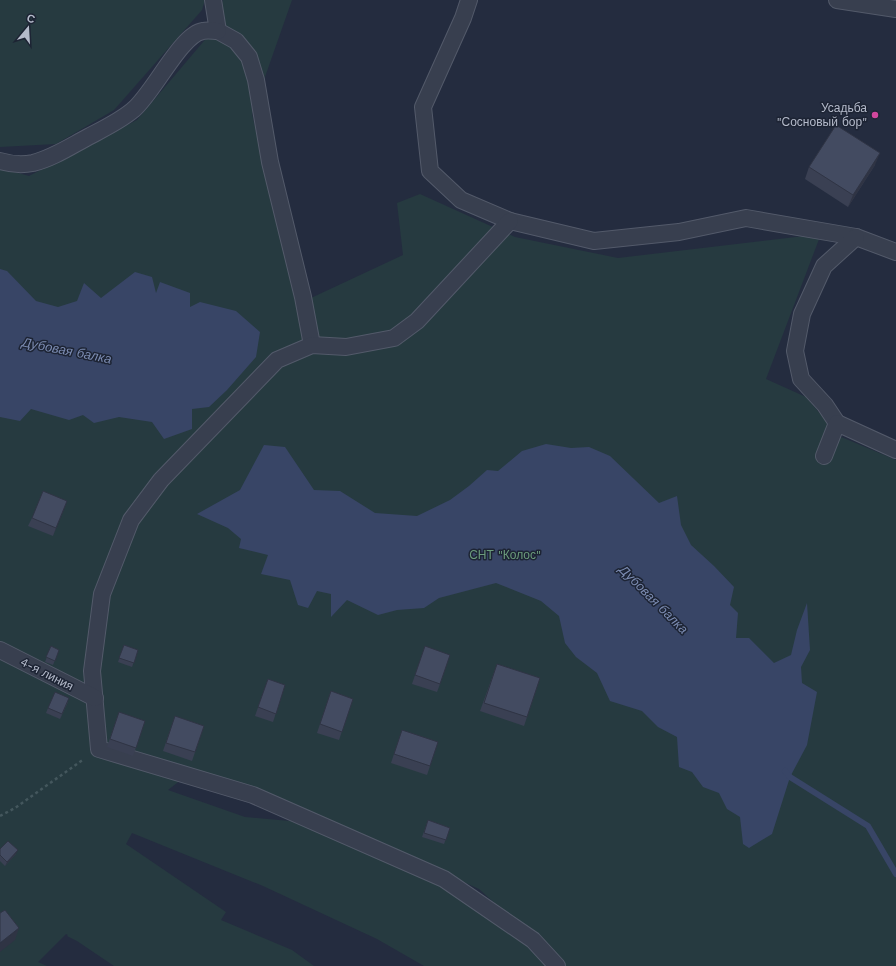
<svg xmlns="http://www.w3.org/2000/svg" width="896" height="966" viewBox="0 0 896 966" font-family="'Work Sans',sans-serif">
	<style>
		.green { fill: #263a40; fill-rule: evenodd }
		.water { fill: #384566 }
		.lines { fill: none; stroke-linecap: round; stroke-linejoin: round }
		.stream { stroke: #384566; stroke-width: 6 }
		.minor-casing { stroke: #535a6a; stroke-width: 18 }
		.path { stroke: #44575d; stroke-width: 2.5; stroke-dasharray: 3 3; stroke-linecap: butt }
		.minor { stroke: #383f4f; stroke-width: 16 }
		.wall { fill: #3a4053 }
		.shaded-wall { fill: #2f3444 }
		.building { fill: #434b61; stroke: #2f3444 }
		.hotel-dot { fill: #d1479c; stroke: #1d2434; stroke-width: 1.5 }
		.labels { text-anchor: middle; stroke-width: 3; stroke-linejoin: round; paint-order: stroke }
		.poi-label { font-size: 12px; fill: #b4baca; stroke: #1d2434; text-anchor: end }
		.park-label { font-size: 12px; fill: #6b9b7c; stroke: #1d2434 }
		.street-label { font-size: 12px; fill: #b4baca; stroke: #1d2434 }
		.water-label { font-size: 13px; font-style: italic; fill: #7c8cb2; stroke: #1d2434 }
	</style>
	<rect width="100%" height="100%" fill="#242c3f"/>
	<g class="green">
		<path d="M0,0H205L202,10L114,110L56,144L0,147Z"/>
		<path d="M223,0H292L252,114L296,305L403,255L397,203L420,194L515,237L618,258L821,234L766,379L806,397L839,436L896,460V966H564L479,889L435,869L434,882L529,947L547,966H424L377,939L263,886L132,833L126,844L226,912L221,920L292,950L314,966H114L77,941L67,936L68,935L66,934L38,962L47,966H0V168L29,176L137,120L209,35ZM195,769L360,833L374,840L301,822L245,817L168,790Z"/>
	</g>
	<g class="water">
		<path d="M0,269L7,271L36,301L58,307L77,301L84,283L101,298L135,272L152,277L156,293L160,282L190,293V307L200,302L236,311L260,332L256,357L227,390L209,407L192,409V429L164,439L152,422L119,417L94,423L83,415L69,420L31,409L20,421L0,417Z"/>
		<path d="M546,444L571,448L589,447L610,456L659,503L677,496L681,525L691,545L714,566L734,587L730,605L738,613L736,638H749L774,663L791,655L797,630L807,603L810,650L801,667L802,683L817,692L807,745L790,777L772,834L749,848L743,844L740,817L727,809L719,793L703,787L692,772L679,767L677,737L658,727L642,711L610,701L597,673L576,657L565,643L559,616L541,601L496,583L439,598L424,608L397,610L378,615L347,600L331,617V594L317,591L308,608L298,605L290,580L261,574L268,555L239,548L241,539L228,528L197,514L240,490L264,445L285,447L314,490L340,491L375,513L417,516L450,500L469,486L487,470L498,471L522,451Z"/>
	</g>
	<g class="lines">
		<path class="stream" d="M785,771L790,777L868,826L896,874"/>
		<g class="minor-casing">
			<g id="minor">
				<path d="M213,0L218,31L236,41L249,57L256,80L270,162L303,297L312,345"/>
				<path d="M469,0L463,18L423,107L430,171L461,200L510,221L594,241L679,232L746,218L856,237L896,252"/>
				<path d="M837,0L896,9"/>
				<path d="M0,161C10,164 23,165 33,163C53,158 71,146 88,137C103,129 120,121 133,110C153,94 181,34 203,31C208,30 213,31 218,31"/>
				<path d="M510,221L417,321L394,338L346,347L312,345L277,360L161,480L131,520L102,594L92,671L99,749L253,795L444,879L533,940L557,966"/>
				<path d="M837,423L825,405L801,379L795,351L802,314L824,266L856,237"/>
				<path d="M824,456L837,423L896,450"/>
				<path d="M0,650L95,698"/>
			</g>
		</g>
		<path class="path" d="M0,816L15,808L84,759"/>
		<use href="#minor" class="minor"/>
	</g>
	<g class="wall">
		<path d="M875,165L848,207L805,179L809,167Z"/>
		<path d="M67,501L53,536L28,526L32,518Z"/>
		<path d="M124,645L138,650L132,667L118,662Z"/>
		<path d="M51,646L59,650L53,665L45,662Z"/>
		<path d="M425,646L440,684L437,692L412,684Z"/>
		<path d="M497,664L540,678L524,726L480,711Z"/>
		<path d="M268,679L285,685L273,722L255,716Z"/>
		<path d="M331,691L353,699L339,740L317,733Z"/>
		<path d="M68,702L60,719L46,713L48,708Z"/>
		<path d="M119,712L145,721L133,756L107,747Z"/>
		<path d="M175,716L204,726L192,761L163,751Z"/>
		<path d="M402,730L438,742L427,775L391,763Z"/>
		<path d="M428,820L450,828L444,844L422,837Z"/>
		<path d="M0,849L16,854L5,866L0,861Z"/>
	</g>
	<g class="shaded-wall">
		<path d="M880,153L875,165L848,207L853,195Z"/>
		<path d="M67,501L64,510L53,536L56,528Z"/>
		<path d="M18,850L16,854L5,866L7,862Z"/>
		<path d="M19,928L15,940L0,952V943Z"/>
	</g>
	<g class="building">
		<path d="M836,125L880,153L853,195L809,167Z"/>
		<path d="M43,491L67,501L56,528L32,518Z"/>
		<path d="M124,645L138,650L134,663L119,658Z"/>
		<path d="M51,646L59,650L55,661L46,657Z"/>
		<path d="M425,646L450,655L440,684L415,675Z"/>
		<path d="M497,664L540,678L527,717L484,703Z"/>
		<path d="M268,679L285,685L276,714L258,707Z"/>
		<path d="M331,691L353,699L342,732L320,724Z"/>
		<path d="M55,692L69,698L62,714L48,708Z"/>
		<path d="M119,712L145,721L136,748L110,739Z"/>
		<path d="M175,716L204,726L195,752L166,743Z"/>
		<path d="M402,730L438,742L430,766L394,754Z"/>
		<path d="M428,820L450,828L446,840L424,833Z"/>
		<path d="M8,841L18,850L7,862L0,855V849Z"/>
		<path d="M5,910L19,928L0,943V913Z"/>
	</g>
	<circle class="hotel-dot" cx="875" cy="115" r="4"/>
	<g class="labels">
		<g class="poi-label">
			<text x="867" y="112">Усадьба<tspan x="867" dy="14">"Сосновый бор"</tspan></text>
		</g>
		<g class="park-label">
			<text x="505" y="559">СНТ "Колос"</text>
		</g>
		<g class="street-label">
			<text transform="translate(47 674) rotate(27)" y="4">4-я линия</text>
		</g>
		<g class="water-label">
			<text transform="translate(67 350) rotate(11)" y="5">Дубовая балка</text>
			<text transform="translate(654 599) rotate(45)" y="5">Дубовая балка</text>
		</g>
	</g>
	<g transform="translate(28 28) rotate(18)" stroke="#1d2434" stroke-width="3" paint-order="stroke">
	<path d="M0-3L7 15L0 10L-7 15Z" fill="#b4baca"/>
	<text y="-6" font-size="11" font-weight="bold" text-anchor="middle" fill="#b4baca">С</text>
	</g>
</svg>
